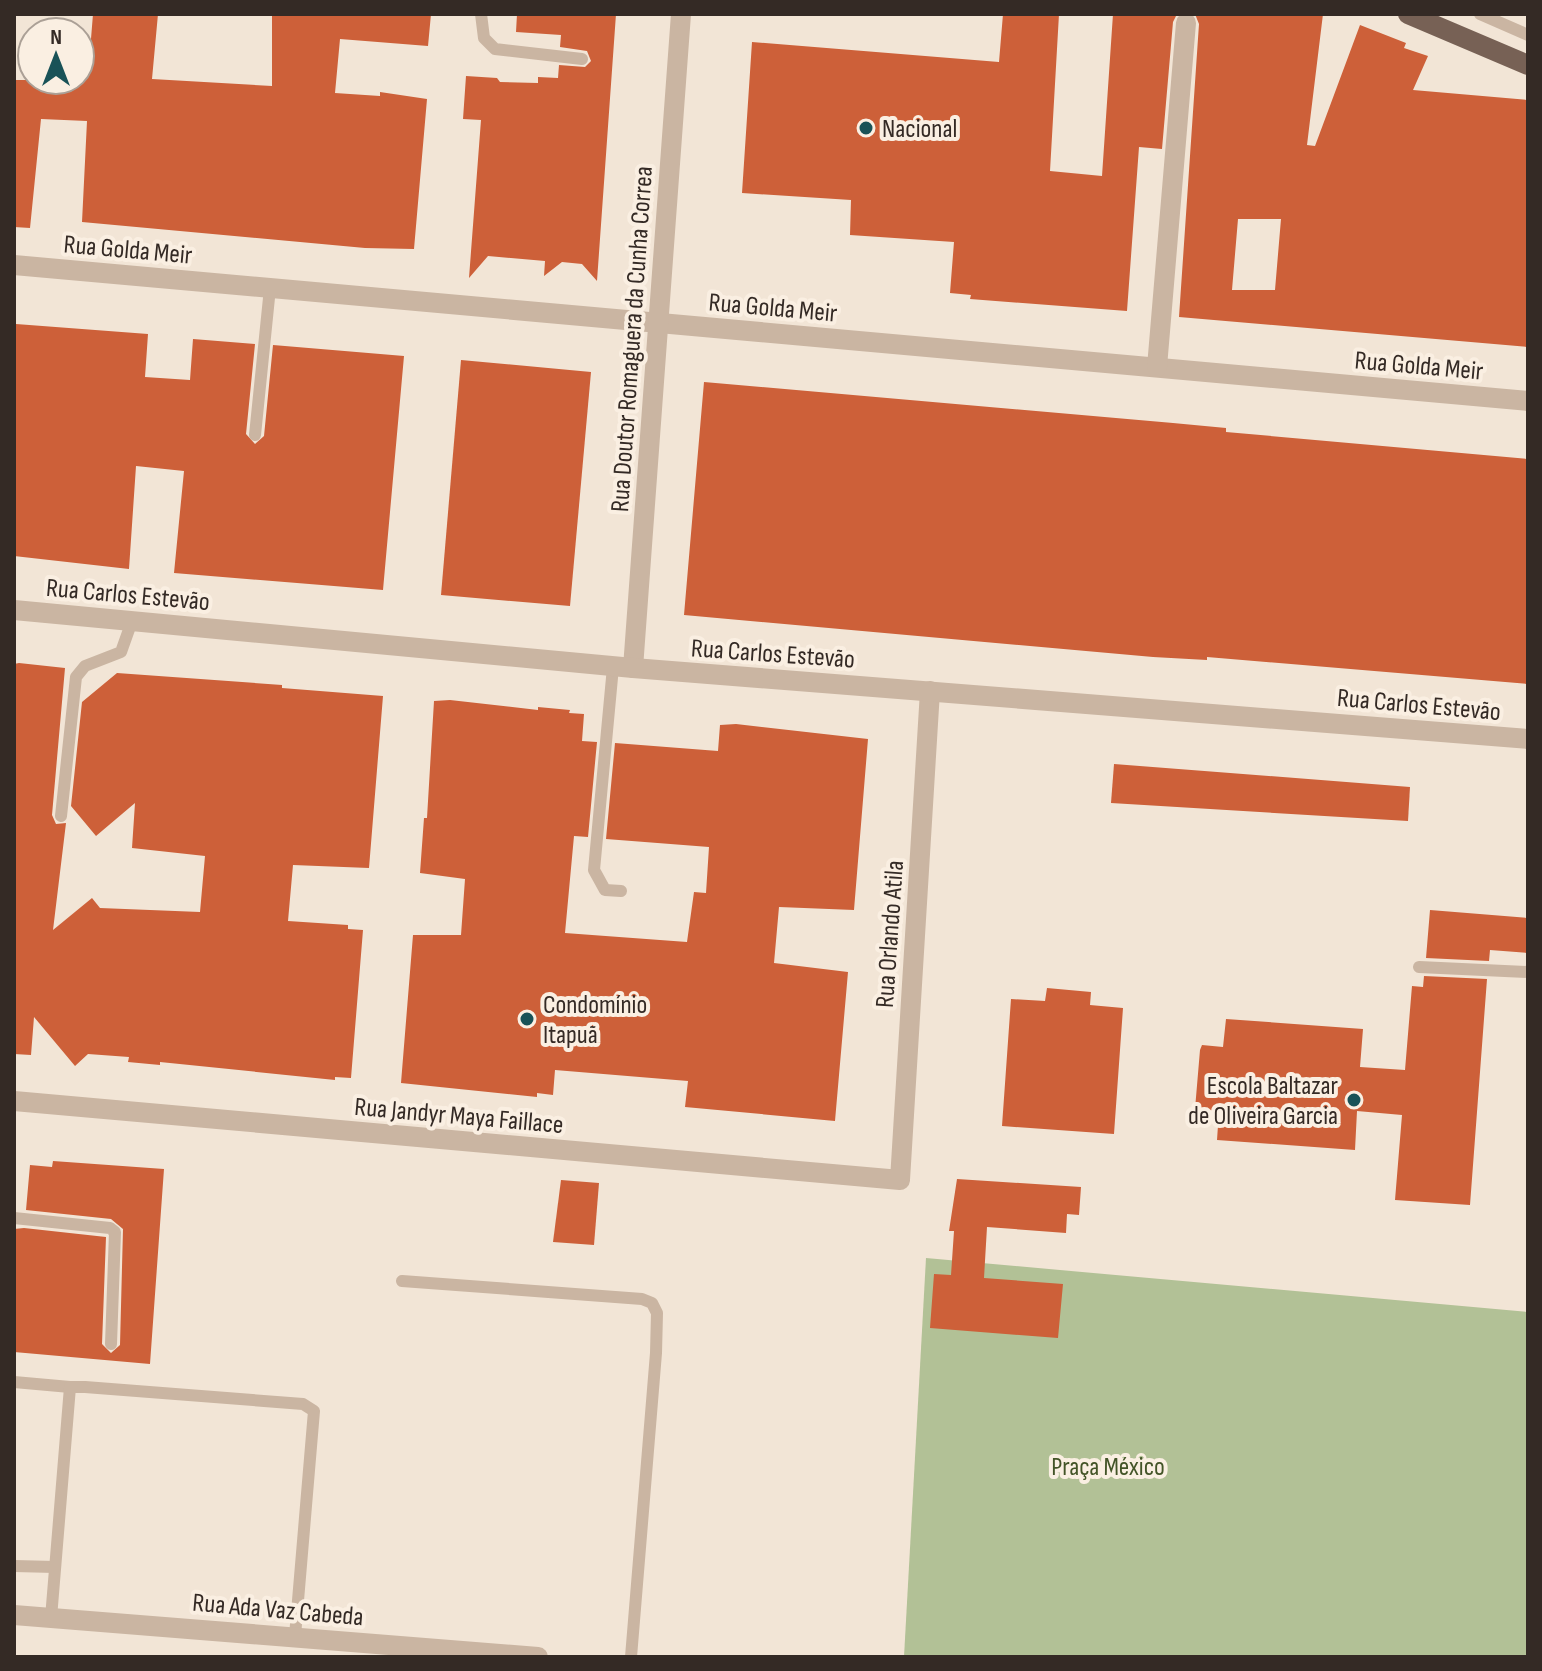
<svg xmlns="http://www.w3.org/2000/svg" width="1542" height="1671" viewBox="0 0 1542 1671" font-family="'Sofia Sans Condensed',sans-serif">
	<style>
		.green { fill: #b2c196 }
		.building { fill: #cd6039; fill-rule: evenodd }
		.lines { fill: none; stroke-linecap: round; stroke-linejoin: round }
		.service { stroke: #cab5a2; stroke-width: 12 }
		.minor { stroke: #cab5a2; stroke-width: 20 }
		.tertiary { stroke: #cab5a2; stroke-width: 20 }
		.primary { stroke: #776155; stroke-width: 20 }
		.poi-dot { fill: #195257; stroke: #faefe2; stroke-width: 3 }
		.labels { text-anchor: middle; stroke-width: 8; stroke-linejoin: round; paint-order: stroke }
		.poi-label { font-size: 26px; fill: #342a25; stroke: #faefe2; text-anchor: start }
		.street-label { font-size: 26px; fill: #342a25; stroke: #faefe2 }
		.park-label { font-size: 26px; fill: #435427; stroke: #faefe2 }
	</style>
	<rect width="100%" height="100%" fill="#f2e5d6"/>
	<path class="green" d="M926,1258L1528,1312V1657H904Z"/>
	<g class="building">
		<path d="M93,14H158L152,79L272,86V14H431L428,46L340,39L335,93L380,96V92L427,99L414,249L365,248L82,222L87,121L41,119L30,228L14,227V80H80V76H88Z"/>
		<path d="M517,14H616L597,281L582,264L562,262L544,276L545,261L488,256L469,278L481,120L463,119L466,76L497,78L500,82L538,83V77L558,78L559,65L585,67L591,61L587,51L560,47L561,35L516,32Z"/>
		<path d="M1003,14H1059L1050,171L1102,176L1113,14H1177L1173,22L1162,149L1139,147L1127,311L970,299L971,295L950,293L954,242L850,235L851,200L742,193L752,42L999,62Z"/>
		<path d="M1195,14H1323L1307,145L1315,146L1360,25L1406,43L1404,48L1428,56L1413,90L1528,100V347L1179,317L1199,24ZM1238,219H1281L1275,290H1232Z"/>
		<path d="M16,324L148,334L145,377L190,380L193,339L255,344L246,434L255,444L264,436L273,345L404,356L383,590L174,573L184,471L136,466L129,569L14,556Z"/>
		<path d="M461,360L591,372L570,606L441,595Z"/>
		<path d="M704,382L1173,423L1226,428V432L1528,459V684L1207,657V660L1153,657L684,615Z"/>
		<path d="M19,663L65,668L52,815L56,824L66,823L53,930L92,898L100,908L200,912L205,856L132,848L135,803L96,836L71,806L82,702L117,673L282,685V688L383,696L369,868L293,865L288,921L348,925V929L363,930L351,1078L335,1077V1080L160,1062V1065L128,1062L129,1057L88,1054L75,1066L34,1017L31,1055L14,1054V664Z"/>
		<path d="M450,700L538,710V707L570,710L569,713L584,714L582,741L597,742L588,837L574,836L565,933L687,942L694,892L706,893L709,847L606,839L615,743L718,751L720,725L736,724L868,739L854,910L779,907L774,963L848,972L835,1121L685,1107L688,1081L555,1070L553,1095L537,1093V1097L401,1083L413,935H461L465,879L420,873L424,818H427L434,701Z"/>
		<path d="M1114,764L1410,787L1408,821L1111,803Z"/>
		<path d="M1430,910L1528,918V953L1490,950L1489,961L1426,958Z"/>
		<path d="M1424,976L1487,979L1470,1205L1395,1200L1402,1115L1357,1111L1355,1150L1217,1140L1219,1111L1195,1109L1200,1050L1202,1045L1223,1047L1226,1019L1363,1029L1360,1067L1405,1070L1412,986L1423,987Z"/>
		<path d="M1047,988L1091,992L1090,1005L1123,1008L1114,1134L1002,1126L1011,999L1045,1001Z"/>
		<path d="M53,1161L164,1169L150,1364L14,1352V1229L24,1228L106,1237L102,1344L111,1353L120,1345L123,1229L111,1219L26,1210L30,1165L52,1167Z"/>
		<path d="M957,1179L1081,1187L1079,1215L1067,1214L1066,1233L987,1227L984,1278L1063,1284L1058,1338L930,1328L934,1274L951,1275L954,1231H949Z"/>
		<path d="M561,1180L599,1183L594,1245L553,1242Z"/>
	</g>
	<g class="lines">
		<g class="service">
			<path d="M481,14L484,38L495,49L582,59"/>
			<path d="M1480,14L1528,35"/>
			<path d="M255,435L270,288"/>
			<path d="M613,667L594,870L605,890L621,891"/>
			<path d="M61,816L76,677L85,666L121,652L132,621"/>
			<path d="M1419,967L1528,972"/>
			<path d="M14,1218L110,1228L115,1232L111,1344"/>
			<path d="M402,1281L642,1299L652,1303L657,1313L656,1353L631,1657"/>
			<path d="M14,1382L70,1387"/>
			<path d="M14,1566L55,1567"/>
			<path d="M51,1618L70,1387H85L303,1404L314,1411L295,1636"/>
		</g>
		<g class="minor">
			<path d="M14,265L1528,401"/>
			<path d="M1157,367L1186,23"/>
			<path d="M633,668L681,14"/>
			<path d="M14,1101L900,1180L930,691"/>
			<path d="M14,1615L538,1657"/>
		</g>
		<path class="tertiary" d="M14,610L633,668L1528,739"/>
		<path class="primary" d="M1408,14L1528,65"/>
	</g>
	<g class="poi-dot">
		<circle cx="866" cy="128" r="8"/>
		<circle cx="527" cy="1019" r="8"/>
		<circle cx="1354" cy="1100" r="8"/>
	</g>
	<g class="labels">
		<g class="poi-label">
			<text x="882" y="137">Nacional</text>
			<text x="543" y="1013">Condomínio<tspan x="543" dy="30">Itapuã</tspan></text>
			<text x="1338" y="1094" text-anchor="end">Escola Baltazar<tspan x="1338" dy="30">de Oliveira Garcia</tspan></text>
		</g>
		<g class="street-label">
			<text transform="translate(128 249) rotate(5)" y="9">Rua Golda Meir</text>
			<text transform="translate(773 307) rotate(5)" y="9">Rua Golda Meir</text>
			<text transform="translate(631 339) rotate(-86)" y="9">Rua Doutor Romaguera da Cunha Correa</text>
			<text transform="translate(1419 365) rotate(5)" y="9">Rua Golda Meir</text>
			<text transform="translate(128 594) rotate(5)" y="9">Rua Carlos Estevão</text>
			<text transform="translate(773 653) rotate(4)" y="9">Rua Carlos Estevão</text>
			<text transform="translate(1419 704) rotate(5)" y="9">Rua Carlos Estevão</text>
			<text transform="translate(889 934) rotate(-86)" y="9">Rua Orlando Atila</text>
			<text transform="translate(459 1115) rotate(5)" y="9">Rua Jandyr Maya Faillace</text>
			<text transform="translate(278 1609) rotate(5)" y="9">Rua Ada Vaz Cabeda</text>
		</g>
		<g class="park-label">
			<text x="1108" y="1475">Praça México</text>
		</g>
	</g>
	<rect width="1542" height="1671" fill="none" stroke="#342a25" stroke-width="32"/>
	<g transform="translate(56 56)"><circle r="38" fill="#faefe2" stroke="#aba096" stroke-width="2"/>
	<path d="M0-6L14 30L0 20L-14 30Z" fill="#195257"/>
	<text y="-12" font-size="22" font-weight="bold" text-anchor="middle" fill="#342a25">N</text>
	</g>
</svg>
